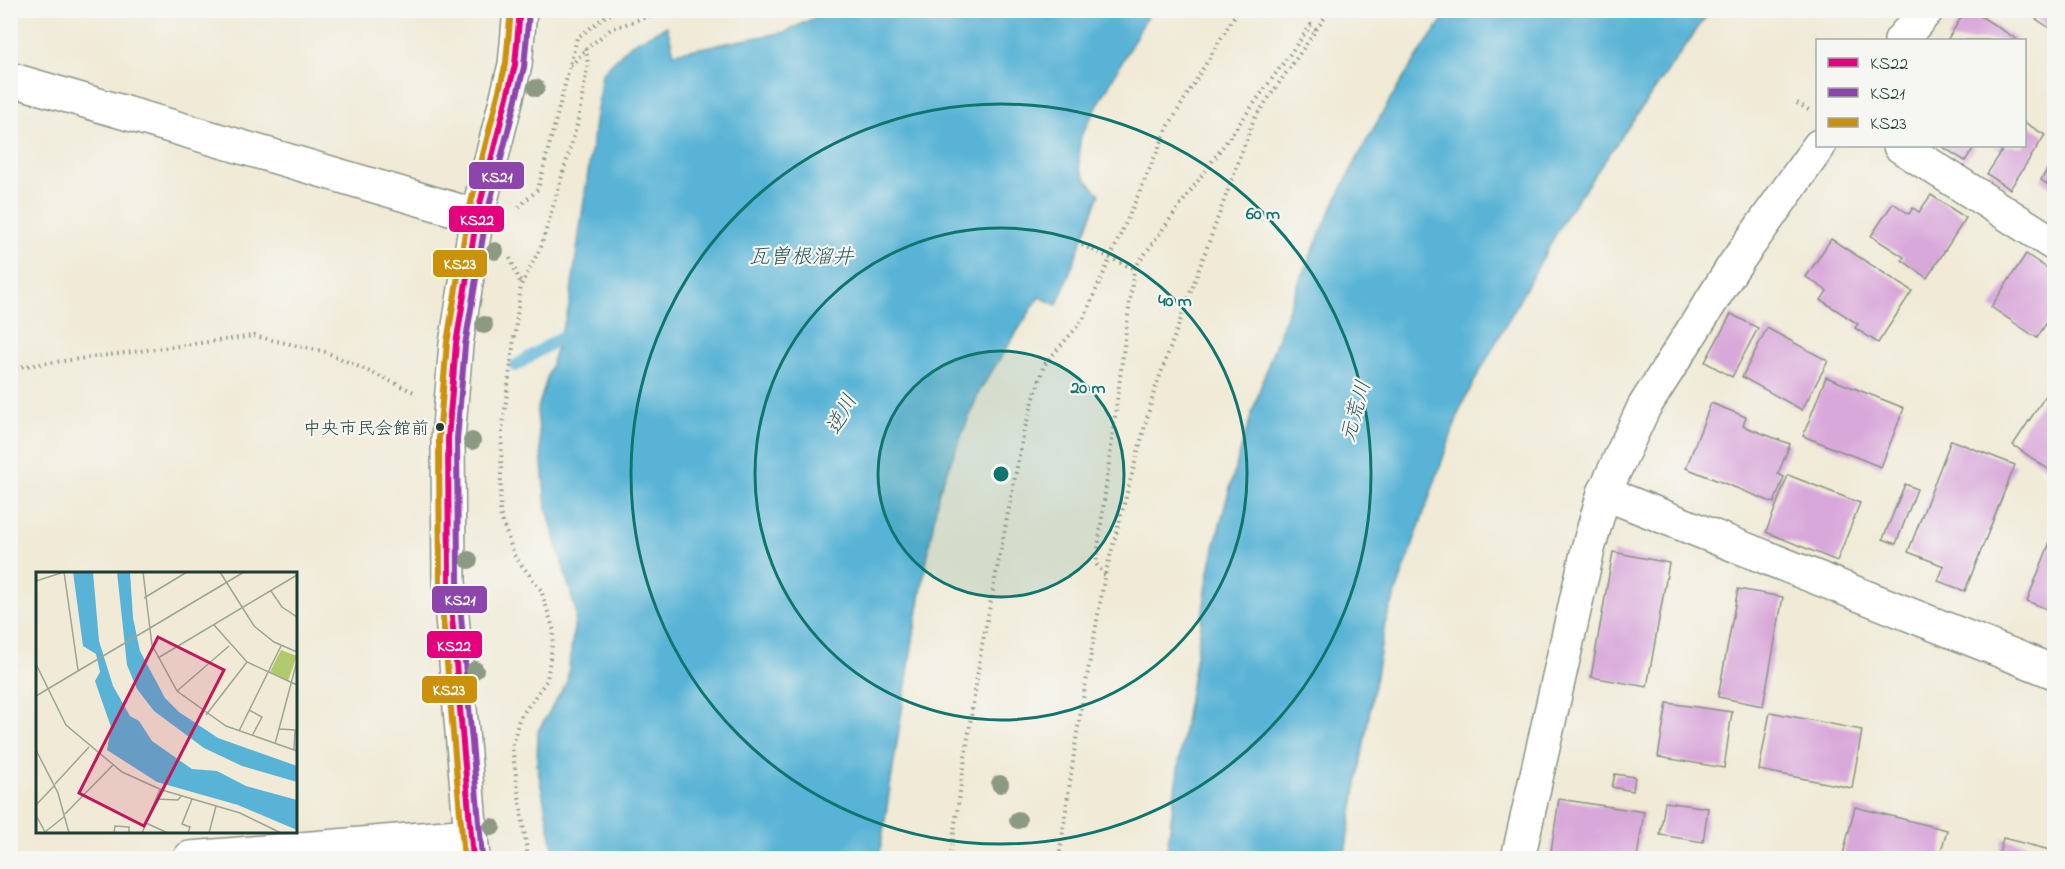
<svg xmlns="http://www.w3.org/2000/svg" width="2065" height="869" viewBox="0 0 2065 869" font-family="'Indie Flower','Klee One',sans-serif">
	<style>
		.water { fill: #58b3d6; stroke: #3c7885; stroke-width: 1.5 }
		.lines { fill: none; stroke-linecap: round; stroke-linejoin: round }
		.stream { stroke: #58b3d6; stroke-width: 12 }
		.building { fill: #d9a8da }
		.minor-casing { stroke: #889485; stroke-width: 36 }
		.tertiary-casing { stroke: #889485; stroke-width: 36 }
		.path { stroke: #889485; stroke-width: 4; stroke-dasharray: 1.5 4.5; stroke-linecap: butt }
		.minor { stroke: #fff; stroke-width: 33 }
		.tertiary { stroke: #fff; stroke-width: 33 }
		.bus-1-casing { stroke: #f6f6f2; stroke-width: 10 }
		.bus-2-casing { stroke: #f6f6f2; stroke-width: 10 }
		.bus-3-casing { stroke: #f6f6f2; stroke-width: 10 }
		.bus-1 { stroke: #e5007d; stroke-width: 6 }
		.bus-2 { stroke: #8e44ad; stroke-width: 6 }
		.bus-3 { stroke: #cc910a; stroke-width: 6 }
		.tree { fill: #8d9a83 }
		.ring { fill: none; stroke: #0f766e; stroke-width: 3 }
		.bus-dot { fill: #1f3d34; stroke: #f6f6f2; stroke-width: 2 }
		.labels { text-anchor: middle; stroke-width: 4.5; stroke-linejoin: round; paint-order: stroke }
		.bus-label { font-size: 18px; fill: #1f3d34; stroke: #f6f6f2; text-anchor: end }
		.water-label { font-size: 21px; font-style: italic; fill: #2d5a5c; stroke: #f6f6f2 }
		.inset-road { fill: none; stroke: #9ca595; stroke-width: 1.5 }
		.view { fill: #c2185b; fill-opacity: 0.15; stroke: #c2185b; stroke-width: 3 }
		.inset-edge { fill: none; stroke: #1f3d34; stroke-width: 3 }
		.centre { fill: #0f766e; stroke: #f6f6f2; stroke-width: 3 }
		.ring-label { font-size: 18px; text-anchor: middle; font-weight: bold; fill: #0f766e; stroke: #f6f6f2; stroke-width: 4.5; stroke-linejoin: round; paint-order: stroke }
		.line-badge { stroke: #f6f6f2; stroke-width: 2 }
		.badge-label { font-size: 16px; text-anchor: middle; font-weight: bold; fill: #fff }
	</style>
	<rect width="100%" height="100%" fill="#f6f6f2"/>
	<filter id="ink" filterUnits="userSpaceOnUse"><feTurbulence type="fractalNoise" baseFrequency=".0167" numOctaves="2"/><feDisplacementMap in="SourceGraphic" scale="12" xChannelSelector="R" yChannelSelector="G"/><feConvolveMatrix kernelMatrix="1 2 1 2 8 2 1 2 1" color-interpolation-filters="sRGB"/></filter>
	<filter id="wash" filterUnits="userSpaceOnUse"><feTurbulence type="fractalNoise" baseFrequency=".008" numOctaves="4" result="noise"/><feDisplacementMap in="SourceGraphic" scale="24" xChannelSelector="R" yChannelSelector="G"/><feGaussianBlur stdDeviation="1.35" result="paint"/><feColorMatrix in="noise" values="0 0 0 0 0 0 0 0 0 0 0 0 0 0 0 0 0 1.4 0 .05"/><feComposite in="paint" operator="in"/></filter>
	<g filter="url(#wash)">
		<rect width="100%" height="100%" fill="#f0ead6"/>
		<g class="water">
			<path d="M830,10L1150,11L1081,136C1076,165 1078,174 1100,194L1057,305L1039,297L980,390L939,491L916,621L879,858H555L537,765L538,731L567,682L576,612L546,505L537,411L569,307L602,73L631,44L667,26L674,53L785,32Z"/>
			<path d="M1449,11H1710L1567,214L1462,404L1385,624L1344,858H1166C1175,785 1186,712 1199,638C1204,607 1207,575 1215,544C1263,353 1332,171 1449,11Z"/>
		</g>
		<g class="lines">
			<path class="stream" d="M515,366L571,331"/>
		</g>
		<g id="blocks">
			<g class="building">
				<path d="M1966,10H1971L2018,40H1947Z"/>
				<path d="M2023,10H2054V31Z"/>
				<path d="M2024,122L2045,135L2010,189L1987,174L2002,151L1993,146H2024Z"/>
				<path d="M1941,146H1975L1965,161Z"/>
				<path d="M2054,158V189L2041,180Z"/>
				<path d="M1931,195L1966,218L1927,278L1902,260L1904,257L1871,236L1893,203L1909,214L1913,208L1919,212Z"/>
				<path d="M1831,239L1912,291L1878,343L1855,328L1858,324L1821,300L1827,291L1806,277Z"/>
				<path d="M2026,254L2054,273V311L2037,338L1991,307Z"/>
				<path d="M1731,314L1758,328L1732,377L1705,362Z"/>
				<path d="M1767,328L1828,361L1802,410L1742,377Z"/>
				<path d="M1826,377L1904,408L1881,467L1803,436Z"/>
				<path d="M2048,392L2054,396V473L2013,445Z"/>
				<path d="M1711,403L1746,417L1743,426L1790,444L1778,474L1784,477L1774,503L1686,468Z"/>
				<path d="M1951,440L2015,465L1965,591L1938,581L1944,566L1908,552Z"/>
				<path d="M1788,475L1860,503L1837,561L1766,532Z"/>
				<path d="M1905,484L1917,489L1896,544L1883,539Z"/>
				<path d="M2054,532V612L2027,601Z"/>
				<path d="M1613,552L1669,563L1647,687L1591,677Z"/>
				<path d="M1738,589L1783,597L1763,706L1718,697Z"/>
				<path d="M1667,703L1732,712L1724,768L1658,757Z"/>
				<path d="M1770,712L1862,730L1852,788L1759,770Z"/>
				<path d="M1615,774L1635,777L1633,791L1612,787Z"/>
				<path d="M1559,799L1644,812L1637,858H1550Z"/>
				<path d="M1665,802L1708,808L1703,842L1660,835Z"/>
				<path d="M1855,807L1947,830L1939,858H1842Z"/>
				<path d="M2003,838L2054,851V858H1998Z"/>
			</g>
		</g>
	</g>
	<g filter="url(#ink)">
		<use href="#blocks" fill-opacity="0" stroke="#889485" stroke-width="1.5"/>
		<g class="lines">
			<g class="minor-casing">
				<g id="minor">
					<path d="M1901,40L1927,10"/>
					<path d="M10,79L477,216"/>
					<path d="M1900,146L2054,244"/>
					<path d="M1604,493L2054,672"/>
					<path d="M190,858L470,835"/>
					<path d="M1518,858L1588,549L1604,493L1644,407L1733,267L1819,146"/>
				</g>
			</g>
			<g class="tertiary-casing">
				<path id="tertiary" d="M473,858L449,582L448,439L456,344L477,216L515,65L520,10"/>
			</g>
			<g class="path">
				<path d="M571,66L586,49"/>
				<path d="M1797,103L1809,110"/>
				<path d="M519,207L538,189L577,38L606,16L620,10"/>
				<path d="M1082,245L1134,269"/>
				<path d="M510,258L521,284"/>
				<path d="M10,368L254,336L326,352L414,392"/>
				<path d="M1105,575L1096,564L1134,269L1311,25L1317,30"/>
				<path d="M528,858L512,748L519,719L547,680L554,631L541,590L514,555L500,514L502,432L521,285L541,247L577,125L588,64L586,49L611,29L667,10"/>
				<path d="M950,858L981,651L1024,431L1044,365L1083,320L1168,127L1238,10"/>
				<path d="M1059,858L1077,733L1105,575L1154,392L1254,119L1330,10"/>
			</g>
			<use href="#minor" class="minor"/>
			<use href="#tertiary" class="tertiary"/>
			<g class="bus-1-casing">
				<path id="bus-1" d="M473,858L449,582L448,439L456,344L477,216L515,65L520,10"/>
			</g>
			<g class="bus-2-casing">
				<path id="bus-2" d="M482,857L458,582L457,439L465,345L486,218L524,67L529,11"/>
			</g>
			<g class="bus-3-casing">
				<path id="bus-3" d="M464,858L440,583L439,438L447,343L468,215L506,63L511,10"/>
			</g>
			<use href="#bus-1" class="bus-1"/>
			<use href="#bus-2" class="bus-2"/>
			<use href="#bus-3" class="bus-3"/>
		</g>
		<g class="tree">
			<circle cx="536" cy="88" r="9"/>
			<circle cx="514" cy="179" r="9"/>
			<circle cx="495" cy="251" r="9"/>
			<circle cx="484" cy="325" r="9"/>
			<circle cx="472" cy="441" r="9"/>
			<circle cx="469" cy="560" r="9"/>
			<circle cx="475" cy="670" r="9"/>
			<circle cx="1000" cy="784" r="9"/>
			<circle cx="1018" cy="820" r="9"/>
			<circle cx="492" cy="827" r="9"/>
		</g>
	</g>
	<circle cx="1001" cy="474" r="123" fill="#0f766e" fill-opacity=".12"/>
	<g class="ring">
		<circle cx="1001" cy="474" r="123"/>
		<circle cx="1001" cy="474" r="246"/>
		<circle cx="1001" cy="474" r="370"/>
	</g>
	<circle class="bus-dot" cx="440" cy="427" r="5"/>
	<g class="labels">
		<g class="bus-label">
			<text x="429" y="434">中央市民会館前</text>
		</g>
		<g class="water-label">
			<text x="801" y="263">瓦曽根溜井</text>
			<text transform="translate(1355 411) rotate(-74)" y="7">元荒川</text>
			<text transform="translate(841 414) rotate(-62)" y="7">逆川</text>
		</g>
	</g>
	<g transform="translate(36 572)">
		<rect width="261" height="261" fill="#f0ead6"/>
		<path d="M245,78L261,84L252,109L234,100Z" fill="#b2c96d"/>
		<path d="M37,0H57L63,69L77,114L94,144L103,149L116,169L156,197L181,199L210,214L261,228V258L202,233L121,210L71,178L75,155L59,109L64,100L60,82L47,74ZM81,0H94L97,46L104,79L129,126L143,140L182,166L261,194V210L206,194L168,176L118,139L101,117L91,93Z" fill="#58b3d6"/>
		<path class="inset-road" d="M107,0L116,73L141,119L190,154L261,179M184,0L218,54L238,70L261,80M0,9L28,0L42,98M235,19L246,35L261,45M108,26L151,0M178,53L211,90L261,113M122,86L261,3M0,92L30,153L86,200L126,218L204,241L245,261M141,119L193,74M0,124L208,0M213,138L226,145L216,164M170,143L211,90M243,157L259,158L258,178M203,159L245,74M239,172L261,89M0,178L22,221L33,261M19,212L53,175M120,227L142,228L145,224M0,233L19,213M29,242L77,193M0,243L9,260M110,251L132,261M9,260L29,244M78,261L79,254L93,255V260L97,261M106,261L124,217M152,261L154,255L146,252L156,227M173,261L180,234"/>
		<path class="view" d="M122,65L188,98L108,254L43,221Z"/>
		<rect width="261" height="261" class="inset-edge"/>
	</g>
	<circle cx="1001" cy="474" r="9" class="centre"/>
	<g class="ring-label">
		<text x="1263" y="219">60 m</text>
		<text x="1175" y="306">40 m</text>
		<text x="1088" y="393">20 m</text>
	</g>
	<g class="line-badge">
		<rect x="468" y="161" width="57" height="29" rx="6" fill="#8e44ad"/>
		<rect x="448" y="205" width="57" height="28" rx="6" fill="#e5007d"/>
		<rect x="432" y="249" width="56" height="29" rx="6" fill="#cc910a"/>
		<rect x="431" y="585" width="57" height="29" rx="6" fill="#8e44ad"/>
		<rect x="426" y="630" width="57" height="29" rx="6" fill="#e5007d"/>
		<rect x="421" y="675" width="57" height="29" rx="6" fill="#cc910a"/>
	</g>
	<g class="badge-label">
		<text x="497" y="182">KS21</text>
		<text x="477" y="225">KS22</text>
		<text x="460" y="269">KS23</text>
		<text x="460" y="605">KS21</text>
		<text x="454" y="651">KS22</text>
		<text x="449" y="695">KS23</text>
	</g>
	<rect width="2065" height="869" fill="none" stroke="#f6f6f2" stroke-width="36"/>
	<rect x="1816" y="39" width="210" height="108" fill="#f6f6f2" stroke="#a0aca6" stroke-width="1.5"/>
	<rect x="1828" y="58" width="30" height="9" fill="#e5007d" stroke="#a0aca6" stroke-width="1.5"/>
	<text x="1870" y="69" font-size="18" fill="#1f3d34">KS22</text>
	<rect x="1828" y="88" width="30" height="9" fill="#8e44ad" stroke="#a0aca6" stroke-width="1.5"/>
	<text x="1870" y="99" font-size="18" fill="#1f3d34">KS21</text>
	<rect x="1828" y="118" width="30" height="9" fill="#cc910a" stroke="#a0aca6" stroke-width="1.5"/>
	<text x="1870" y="129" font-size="18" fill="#1f3d34">KS23</text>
</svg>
